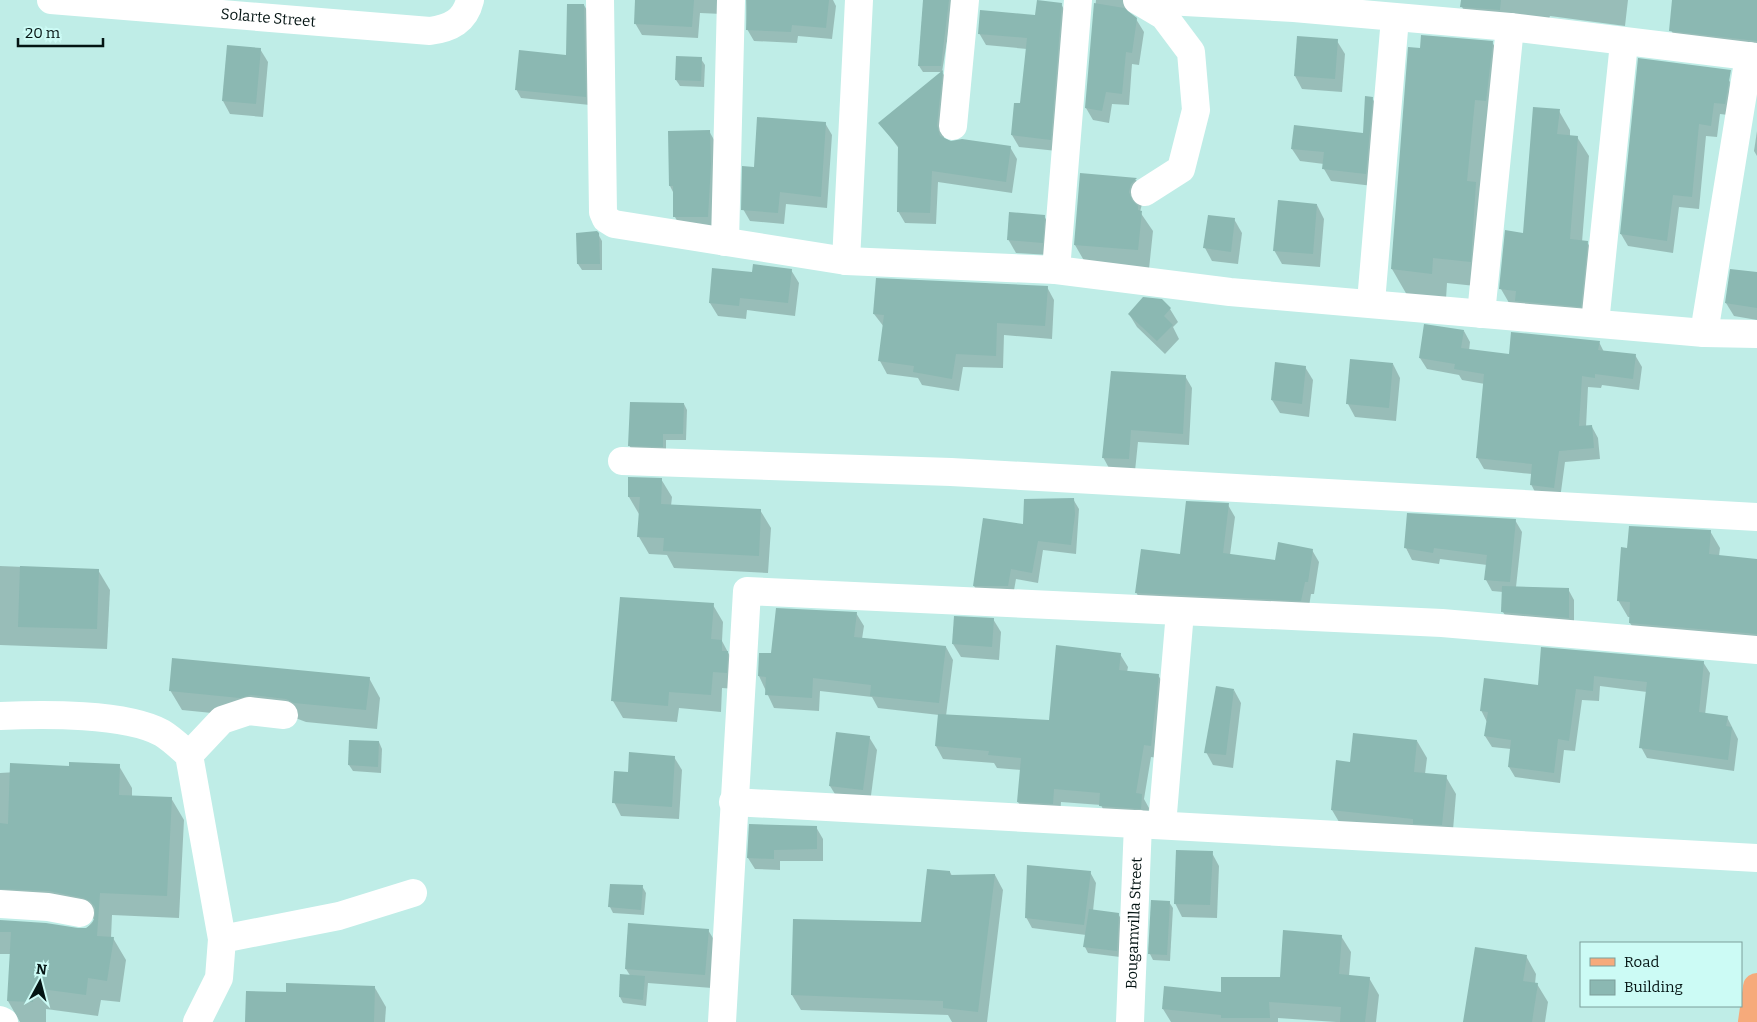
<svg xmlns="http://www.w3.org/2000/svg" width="1757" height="1022" viewBox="0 0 1757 1022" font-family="Bitter,serif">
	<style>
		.shadow { fill: #0003 }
		.building { fill: #8bb8b2 }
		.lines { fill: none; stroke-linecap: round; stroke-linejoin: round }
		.minor { stroke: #fff; stroke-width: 28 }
		.major { stroke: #f6aa7b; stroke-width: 28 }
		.labels { text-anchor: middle; stroke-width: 5; stroke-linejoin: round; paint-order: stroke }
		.street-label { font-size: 15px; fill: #041413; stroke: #ccfbf5 }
	</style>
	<rect width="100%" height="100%" fill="#bfede7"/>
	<g class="shadow">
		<path d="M666,0H728L722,14L700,13L698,38L642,35L635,23Z"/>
		<path d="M746,0H833L836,6L832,39L798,36L797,43L754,41L747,29Z"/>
		<path d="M924,0H951L953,4L942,72L949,83L944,138L951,143L1010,147L1017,159L1012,193L938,182L936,224L905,223L898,211L900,150L880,123L942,72H923L919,66Z"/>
		<path d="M1096,0H1135L1130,5L1128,13L1136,19L1144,32L1139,65L1132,64L1129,105L1112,104L1109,123L1093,120L1086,108Z"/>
		<path d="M1462,0H1628L1625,26L1550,16L1549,19H1469L1462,7Z"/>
		<path d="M1674,0H1757V58L1681,49L1671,30Z"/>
		<path d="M1061,4L1068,16L1057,151L1019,147L1012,135L1015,104L1021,105L1027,49L986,45L979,33L1036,16Z"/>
		<path d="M584,5L589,14L590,105L521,98L516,89L567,56Z"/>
		<path d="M1337,41L1345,54L1342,92L1302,89L1295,76Z"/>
		<path d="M1492,42L1507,68L1485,287L1447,283L1446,299L1407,295L1392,269L1409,48L1421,49Z"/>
		<path d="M260,49L268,62L263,117L230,114L223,101Z"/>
		<path d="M701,59L705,65L704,87L680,86L676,80Z"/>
		<path d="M1723,70L1730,82L1728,115L1720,114L1717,137L1706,136L1699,209L1679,207L1673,253L1628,246L1621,234Z"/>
		<path d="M1372,98L1379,110L1373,186L1331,181L1324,169V164L1300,161L1292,149L1364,134Z"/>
		<path d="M1559,111L1570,130V136L1577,137L1589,156L1582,242H1587L1598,262L1592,326L1512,308L1501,289L1524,234Z"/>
		<path d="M825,123L832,135L827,208L786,204L784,224L750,221L743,209L755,169Z"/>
		<path d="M709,131L717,145L715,230H682L675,217L674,194L670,186Z"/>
		<path d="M1757,131V156L1754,151Z"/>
		<path d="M1081,175L1136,180L1148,199L1142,204L1140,212L1153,231L1149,269L1086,264L1075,245Z"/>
		<path d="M1317,205L1324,219L1320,267L1282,264L1274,250Z"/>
		<path d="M1044,216L1052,229L1050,255L1016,253L1008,239Z"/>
		<path d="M1234,219L1242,233L1238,264L1212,261L1205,248Z"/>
		<path d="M598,234L602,241V270H582L578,264Z"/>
		<path d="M791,270L799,283L795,316L747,310L746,319L718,316L710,303L754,273Z"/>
		<path d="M1757,273V320L1734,316L1726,303Z"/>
		<path d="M1047,287L1054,300L1052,339L1004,335L1003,368L963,367L959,391L922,385L918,378L887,374L880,361L884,327L874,314Z"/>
		<path d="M1170,309L1178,322L1173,327L1179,339L1165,354L1137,327L1129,314Z"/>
		<path d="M1464,331L1470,342L1469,351L1510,356L1599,342L1604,352L1635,355L1642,367L1639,390L1602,385L1601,388L1588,387L1586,427H1592L1598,438L1600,459L1565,462L1560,499L1537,496L1531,484L1532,474L1484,469L1477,457L1485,384L1462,380L1459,375L1427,369L1420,358Z"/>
		<path d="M1276,364L1305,367L1313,380L1309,417L1280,413L1272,400Z"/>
		<path d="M1393,364L1400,378L1396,421L1355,417L1348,404Z"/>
		<path d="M1112,372L1185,376L1192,388L1189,445L1138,442L1135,471L1110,470L1103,457Z"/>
		<path d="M684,404L687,410L686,440H666V453L633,452L629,445Z"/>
		<path d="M661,479L672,497L671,506L760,510L771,528L768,573L674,568L667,555L649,554L639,537V514L629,497Z"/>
		<path d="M1073,499L1079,509L1076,554L1043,550L1038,583L1016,579L1013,596H980L974,586L1024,526Z"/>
		<path d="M1228,505L1235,517L1230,555L1276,562L1312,550L1319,562L1314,594H1311L1308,613L1143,605L1136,592L1181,555Z"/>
		<path d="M1515,520L1522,532L1516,587L1568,589L1574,600V628L1509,622L1503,612V592L1492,591L1486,580L1487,565L1440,559L1439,564L1412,560L1406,548Z"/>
		<path d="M1710,531L1720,548L1719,556L1757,561V649L1640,639L1630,623L1631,617H1628L1618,600L1628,549Z"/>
		<path d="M0,566L98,570L110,590L107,649L0,645Z"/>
		<path d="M713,605L723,622L722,641L731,658L736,689L722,688L721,712L679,708L677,722L623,718L613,701Z"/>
		<path d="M856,613L864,626L862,639L946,647L953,660L946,716L1050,722L1120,654L1128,667L1127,672L1158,675L1166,688L1158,758L1151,757L1144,799L1149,808L1148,821L1108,819L1101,805L1061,802L1060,816L1026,815L1018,802L1021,770L997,768L994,763L943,759L936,746L939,715L878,708L872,697L820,691L819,711L774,708L759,676L773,654Z"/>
		<path d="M993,619L1001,632L999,660L961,657L953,644Z"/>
		<path d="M1542,649L1703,662L1710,673L1705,715L1727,717L1738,739L1734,771L1647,758L1641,747L1647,692L1600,686L1599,701L1582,700L1575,751L1564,750L1560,783L1515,777L1509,767L1511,749L1492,747L1485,736L1487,722L1481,710L1539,686Z"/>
		<path d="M369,678L380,698L377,729L306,722L298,719L263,715L252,717L182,710L170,690Z"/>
		<path d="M1234,690L1241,703L1233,768L1213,765L1206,752Z"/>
		<path d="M869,737L877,750L870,803L838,799L830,786Z"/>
		<path d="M350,741L379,742L382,749L381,773L353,771L349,765Z"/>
		<path d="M1417,741L1427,758L1425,774L1446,777L1456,794L1452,842L1342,827L1332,810L1351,763Z"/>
		<path d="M674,757L682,770L679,819L621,816L614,802Z"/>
		<path d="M119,766L132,788V796L171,798L184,820L179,918L112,915L111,938H113L126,960L120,1002L101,1000L98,1016L46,1009V1022H20L8,1001L11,954H0V921L78,930L86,929L95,919L64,913L0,917V773Z"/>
		<path d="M816,827L823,839V861H780V870L755,869L748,858Z"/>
		<path d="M1212,853L1219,866L1217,918L1182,917L1175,903Z"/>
		<path d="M950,872L952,876L995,875L1003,890L987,1022H952L948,1015L801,1010L792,995L794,920L922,923Z"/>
		<path d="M1090,872L1096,883L1093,911L1118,914L1122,920L1120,957L1088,953L1085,947L1086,935L1032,928L1026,917Z"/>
		<path d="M642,886L646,893L644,915L613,913L610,907Z"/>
		<path d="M1169,902L1173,908L1170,961L1153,960L1150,954Z"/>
		<path d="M708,930L716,943L712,988L648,983L646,1006L623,1003L620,997L631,977L626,969Z"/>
		<path d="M1341,936L1351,952L1349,976L1369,978L1379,995L1376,1022H1336L1278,1018V1022H1171L1163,1009L1281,978Z"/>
		<path d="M1526,956L1536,974L1535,984H1537L1548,1002L1545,1022H1464Z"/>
		<path d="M375,988L386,1007L385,1022H246L288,994Z"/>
	</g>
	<g class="building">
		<path d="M635,0H694L692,27L634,24Z"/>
		<path d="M747,0H829L826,28L792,25L791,32L746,30Z"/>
		<path d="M923,0H949L941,66H918Z"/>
		<path d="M1037,0L1062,3L1051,140L1011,135L1014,103H1020L1027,38L978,34L980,10L1035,15Z"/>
		<path d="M1461,0H1501L1500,10L1460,7Z"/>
		<path d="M1672,0H1757V41L1669,31Z"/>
		<path d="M1094,3L1124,8L1137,18L1132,53L1126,52L1122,94L1106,92L1102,111L1085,108Z"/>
		<path d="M567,4H584L586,97L515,90L519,50L566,55Z"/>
		<path d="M1421,35L1493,41L1486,101L1475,100L1467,181L1476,182L1471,262L1433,258L1432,274L1391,269L1408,47L1420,48Z"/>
		<path d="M1297,36L1338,39L1335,79L1294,76Z"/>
		<path d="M227,45L261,48L256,104L222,101Z"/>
		<path d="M676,56L702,57L701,81L675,80Z"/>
		<path d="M1638,58L1731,70L1725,104L1714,103L1711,126L1699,124L1692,197L1673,195L1667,241L1620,234Z"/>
		<path d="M943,70L937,125L940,136L951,141L962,139L1011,146L1006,182L932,171L930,213L897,212L898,146L878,123Z"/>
		<path d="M1365,96L1373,97L1366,174L1322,169L1324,152L1291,149L1294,125L1363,133Z"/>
		<path d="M1533,107L1560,109L1557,134L1578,136L1570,239L1588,241L1581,307L1515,301L1516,291L1499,289L1505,230L1523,233Z"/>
		<path d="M757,117L826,122L821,197L780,192L778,213L741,210L742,166L754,167Z"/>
		<path d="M710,130L711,164L708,217H673V186H669L668,131Z"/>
		<path d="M1080,173L1137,178L1131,184L1129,192L1132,200L1138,206V210L1142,211L1138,250L1074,245Z"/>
		<path d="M1278,200L1317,204L1313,254L1273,251Z"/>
		<path d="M1009,212L1045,215L1043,243L1007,240Z"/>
		<path d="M1208,215L1235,218L1231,252L1203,248Z"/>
		<path d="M597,231L599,233L600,264H577L576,233Z"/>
		<path d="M753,264L792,269L788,303L740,298L739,306L709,303L712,268L752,272Z"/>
		<path d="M1730,269L1757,272V308L1725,303Z"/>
		<path d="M876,278L1048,286L1045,326L997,323L996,356L956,354L952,379L913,372L914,366L878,361L884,315L873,314Z"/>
		<path d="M1143,297L1162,299L1171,308L1164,316L1173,325L1157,341L1128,314Z"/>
		<path d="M1424,324L1464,330L1461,348L1509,354L1511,332L1600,341L1598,350L1636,354L1633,379L1595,374V378L1582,376L1579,426L1592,425L1594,448L1559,451L1554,488L1530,485L1532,464L1476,458L1484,374L1454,369L1455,364L1419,358Z"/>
		<path d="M1350,359L1393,363L1389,408L1346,404Z"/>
		<path d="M1275,362L1306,366L1302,404L1271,400Z"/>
		<path d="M1111,371L1186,375L1183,434L1131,430L1129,459L1102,458Z"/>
		<path d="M630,402L684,403L683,434H663V447L628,446Z"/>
		<path d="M628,477L662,478L661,504L761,509L759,556L663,551L664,538L637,537L640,497H628Z"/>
		<path d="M1074,498L1075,515L1071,545L1038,541L1032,573L1011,569L1008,586H973L983,518L1023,524L1024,499Z"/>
		<path d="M1186,501L1229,503L1223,553L1275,560L1278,542L1313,549L1308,582H1305L1301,601L1135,593L1141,549L1180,554Z"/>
		<path d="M1407,513L1516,519L1510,582L1484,580L1487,555L1434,548L1433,553L1404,548Z"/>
		<path d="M1629,526L1711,530L1709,554L1757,559V634L1629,623L1630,602L1617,601L1621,547L1627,548Z"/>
		<path d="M20,566L99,569L97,629L18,627Z"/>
		<path d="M1502,586L1569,588V618L1501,612Z"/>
		<path d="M620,597L714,603L711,639L722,640V651H728L727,673L713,672L711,695L669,692L668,706L611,701Z"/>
		<path d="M776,608L857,612L854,637L946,646L939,703L870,696L871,685L813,678L812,698L765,695L766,677L758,676L759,653H771Z"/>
		<path d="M954,616L994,618L992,647L952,644Z"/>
		<path d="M1056,645L1121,653L1119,670L1159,674L1151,746L1144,745L1136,793L1142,794L1141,809L1099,806L1100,793L1054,789L1053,804L1017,802L1021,758L988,755L989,751L935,746L938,714L1049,720Z"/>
		<path d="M1541,647L1704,661L1699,712L1728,716L1726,726L1732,727L1728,760L1639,748L1647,682L1594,676L1593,691L1576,689L1569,741L1558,739L1554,773L1508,767L1511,740L1484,736L1488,712L1480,711L1484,678L1538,685Z"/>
		<path d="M172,658L370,677L366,710L294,703L286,699L251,695L240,698L169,691Z"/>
		<path d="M1216,686L1234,689L1226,755L1204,753Z"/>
		<path d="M836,732L870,736L863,790L829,786Z"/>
		<path d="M1353,733L1417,740L1414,772L1447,775L1442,825L1413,824V819L1331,810L1336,760L1350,762Z"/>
		<path d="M349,740L379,741L378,767L348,765Z"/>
		<path d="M629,752L675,756L672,807L612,803L614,771L628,772Z"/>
		<path d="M69,762L120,764L119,795L172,797L167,896L100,893L97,936L114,937L107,981L88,978L86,995L34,988L33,1002L7,1001L11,932H0V920L46,923L78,928H86L92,924L95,916V907L90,901L83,898L49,891L0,889V823L8,824L10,763L69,766Z"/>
		<path d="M749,824L817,826V849L774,850V859L747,858Z"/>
		<path d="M1176,850L1213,851L1210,905L1174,904Z"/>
		<path d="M1027,865L1091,871L1084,925L1025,918Z"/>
		<path d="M927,869L950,871V875L995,874L978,1012L943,1008V1001L791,995L793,919L921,922Z"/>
		<path d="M610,884L643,885L641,910L608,907Z"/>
		<path d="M1151,900L1170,901L1167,955L1148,954Z"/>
		<path d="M1089,909L1119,913L1117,951L1083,947Z"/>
		<path d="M628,923L709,929L705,975L625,969Z"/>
		<path d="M1283,930L1342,935L1339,974L1370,977L1365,1022H1340L1341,1007L1269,1002L1270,1018H1221V1015L1162,1009L1164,986L1221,992V977H1280Z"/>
		<path d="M1475,947L1527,955L1523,981L1538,983L1532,1022H1463Z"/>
		<path d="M620,974L645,976L643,1000L619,997Z"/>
		<path d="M286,983L375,986L374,1022H245L246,991L286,992Z"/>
	</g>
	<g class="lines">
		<g class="minor">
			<path id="s1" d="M51,0L430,31C451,28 465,21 470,0"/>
			<path d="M600,0L603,212L606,219L614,224L846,261L1056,270L1230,292L1704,333L1757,334"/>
			<path d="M1137,0L1164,16L1191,52L1196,110L1181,169L1145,192"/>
			<path d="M1148,0L1294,8L1510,27L1757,57"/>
			<path d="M953,126L965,0"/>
			<path d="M725,242L731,0"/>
			<path d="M846,261L859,0"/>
			<path d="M1056,270L1078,0"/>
			<path d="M1371,302L1395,18"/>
			<path d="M1481,314L1510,27"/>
			<path d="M1595,323L1624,43"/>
			<path d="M1704,333L1749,56"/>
			<path d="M622,461L951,472L1757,517"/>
			<path d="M0,716C43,714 126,713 162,733C172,739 181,748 189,755L222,939L219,978L197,1022"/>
			<path d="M189,755L222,720L249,711L284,715"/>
			<path d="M733,802L1757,858"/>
			<path d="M1162,825L1180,612"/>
			<path d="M0,904L48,907L80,913"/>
			<path d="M222,939L339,916L413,893"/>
			<path d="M0,1020L4,1022"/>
			<path d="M722,1022L747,591L1442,623L1757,650"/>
			<path id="s2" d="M1130,1022L1138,824"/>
		</g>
		<path class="major" d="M1752,1022L1757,987"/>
	</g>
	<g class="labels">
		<g class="street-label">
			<text dy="5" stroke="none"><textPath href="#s1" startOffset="218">Solarte Street</textPath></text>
			<text dy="5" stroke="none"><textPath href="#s2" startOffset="99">Bougamvilla Street</textPath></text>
		</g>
	</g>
	<rect x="1580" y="942" width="162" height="65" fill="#ccfbf5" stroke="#7c9f9b"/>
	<rect x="1590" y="958" width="25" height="8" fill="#f6aa7b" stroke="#7c9f9b"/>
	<text x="1624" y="967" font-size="15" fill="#041413">Road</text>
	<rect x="1590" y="980" width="25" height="15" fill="#8bb8b2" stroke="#7c9f9b"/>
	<text x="1624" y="992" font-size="15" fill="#041413">Building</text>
	<g transform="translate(40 982) rotate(7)" stroke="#ccfbf5" stroke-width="4" paint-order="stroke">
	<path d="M0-4L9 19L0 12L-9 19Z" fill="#041413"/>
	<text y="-8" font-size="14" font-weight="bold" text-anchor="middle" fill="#041413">N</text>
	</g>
	<path d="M18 38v8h85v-8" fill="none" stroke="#041413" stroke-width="2.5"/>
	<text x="25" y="38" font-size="15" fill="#041413" stroke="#ccfbf5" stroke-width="4" paint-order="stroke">20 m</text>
</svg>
